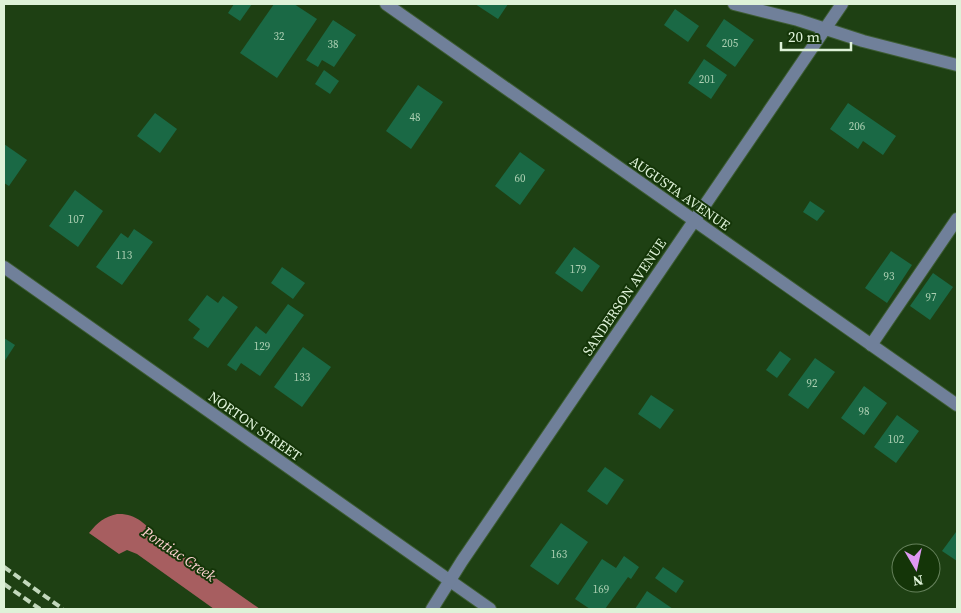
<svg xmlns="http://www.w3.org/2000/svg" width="961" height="613" viewBox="0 0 961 613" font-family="'Source Serif 4',serif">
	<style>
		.water { fill: #a75e60 }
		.building { fill: #1a6945 }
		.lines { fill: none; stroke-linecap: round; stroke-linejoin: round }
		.minor-casing { stroke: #3d5c33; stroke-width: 14 }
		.minor { stroke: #70809a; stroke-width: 12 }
		.rail { stroke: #c2d8bc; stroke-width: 4; stroke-dasharray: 8 4; stroke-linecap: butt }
		.labels { text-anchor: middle; stroke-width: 4; stroke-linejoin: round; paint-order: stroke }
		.number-label { font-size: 11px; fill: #add0b3 }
		.street-label { font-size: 14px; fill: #def2d8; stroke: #143508 }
		.water-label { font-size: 15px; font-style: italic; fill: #fed1d1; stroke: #143508 }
	</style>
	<rect width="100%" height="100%" fill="#1e4013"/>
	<path class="water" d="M117,514C135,513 146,524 157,537L260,609H214L137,554L127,550L119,554L89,533C98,522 104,517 117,514Z"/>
	<g class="building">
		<path d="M234,4H252L240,21L228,13Z"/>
		<path d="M274,4H294L317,19L277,78L240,53Z"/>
		<path d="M475,4H508L498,19Z"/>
		<path d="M675,9L699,26L688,42L664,25Z"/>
		<path d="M724,19L754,40L735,67L706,46Z"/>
		<path d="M333,20L356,35L334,67L322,60L318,67L306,60Z"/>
		<path d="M704,59L727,75L711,99L688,83Z"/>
		<path d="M324,70L339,81L330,94L315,84Z"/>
		<path d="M418,85L443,102L411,149L386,131Z"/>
		<path d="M848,103L896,136L883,155L863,141L858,149L830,129Z"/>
		<path d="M155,113L177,129L160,153L137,136Z"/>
		<path d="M4,144L27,160L9,186L4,183Z"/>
		<path d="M520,152L545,170L520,205L495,186Z"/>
		<path d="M75,190L103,211L78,247L49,226Z"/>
		<path d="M810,201L825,211L817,221L803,212Z"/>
		<path d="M134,229L153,242L122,285L96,267L121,233L128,238Z"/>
		<path d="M574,247L600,266L582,292L555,273Z"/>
		<path d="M891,251L912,265L887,303L865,288Z"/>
		<path d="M282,267L305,283L293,299L271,283Z"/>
		<path d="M933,273L953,287L930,320L910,306Z"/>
		<path d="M207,295L218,303L223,296L238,307L208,348L193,338L200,329L188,320Z"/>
		<path d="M288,304L304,315L260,376L241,363L236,371L227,365L256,326L266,334Z"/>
		<path d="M4,338L15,345L4,362Z"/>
		<path d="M303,347L331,367L302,407L274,387Z"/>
		<path d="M780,351L791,359L777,378L766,370Z"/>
		<path d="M815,358L835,372L808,409L788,395Z"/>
		<path d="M864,386L887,403L864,435L841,418Z"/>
		<path d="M651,395L674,410L660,429L638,414Z"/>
		<path d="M897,415L919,431L896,463L874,447Z"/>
		<path d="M605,467L624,480L607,505L587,491Z"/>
		<path d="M561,523L588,542L558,585L530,566Z"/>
		<path d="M956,532L957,533V561L942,551Z"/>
		<path d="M624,556L639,567L631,579L628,577L605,609H590L575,599L602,559L616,568Z"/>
		<path d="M663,567L684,581L676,593L655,578Z"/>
		<path d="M647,591L673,609H635Z"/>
	</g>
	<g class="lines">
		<g class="minor-casing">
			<g id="minor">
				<path d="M386,4L957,405"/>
				<path d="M734,4L798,20L863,41L957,65"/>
				<path d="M4,267L490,609"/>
				<path d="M871,345L957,219"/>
				<path d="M432,609L462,561L842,4"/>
			</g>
		</g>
		<use href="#minor" class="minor"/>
		<g class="rail">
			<path d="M4,567L63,609"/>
			<path d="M4,584L40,609"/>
		</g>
	</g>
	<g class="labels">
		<g class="number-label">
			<text x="279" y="40">32</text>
			<text x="730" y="47">205</text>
			<text x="333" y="48">38</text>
			<text x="707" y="83">201</text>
			<text x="415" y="121">48</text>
			<text x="857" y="130">206</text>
			<text x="520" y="182">60</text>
			<text x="76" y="223">107</text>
			<text x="124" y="259">113</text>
			<text x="578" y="273">179</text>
			<text x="889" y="280">93</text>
			<text x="931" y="301">97</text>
			<text x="262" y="350">129</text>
			<text x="302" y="381">133</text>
			<text x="812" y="387">92</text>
			<text x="864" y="415">98</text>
			<text x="896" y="443">102</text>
			<text x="559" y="558">163</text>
			<text x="601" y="593">169</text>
		</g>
		<g class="street-label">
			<text transform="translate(680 193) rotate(35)" y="5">AUGUSTA AVENUE</text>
			<text transform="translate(624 297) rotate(-56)" y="5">SANDERSON AVENUE</text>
			<text transform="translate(255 426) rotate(35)" y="5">NORTON STREET</text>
		</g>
		<g class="water-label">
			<text transform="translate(179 554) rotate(34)" y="5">Pontiac Creek</text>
		</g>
	</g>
	<rect width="961" height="613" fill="none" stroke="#def2d8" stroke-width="10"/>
	<g transform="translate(916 568) rotate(171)"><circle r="24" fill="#143508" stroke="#65815b"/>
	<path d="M0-4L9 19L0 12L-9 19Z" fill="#de98f2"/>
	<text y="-8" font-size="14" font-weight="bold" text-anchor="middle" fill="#def2d8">N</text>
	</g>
	<path d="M781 42v8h70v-8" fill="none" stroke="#def2d8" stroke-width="2.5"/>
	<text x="788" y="42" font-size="15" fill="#def2d8" stroke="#143508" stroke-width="4" paint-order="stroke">20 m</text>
</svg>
